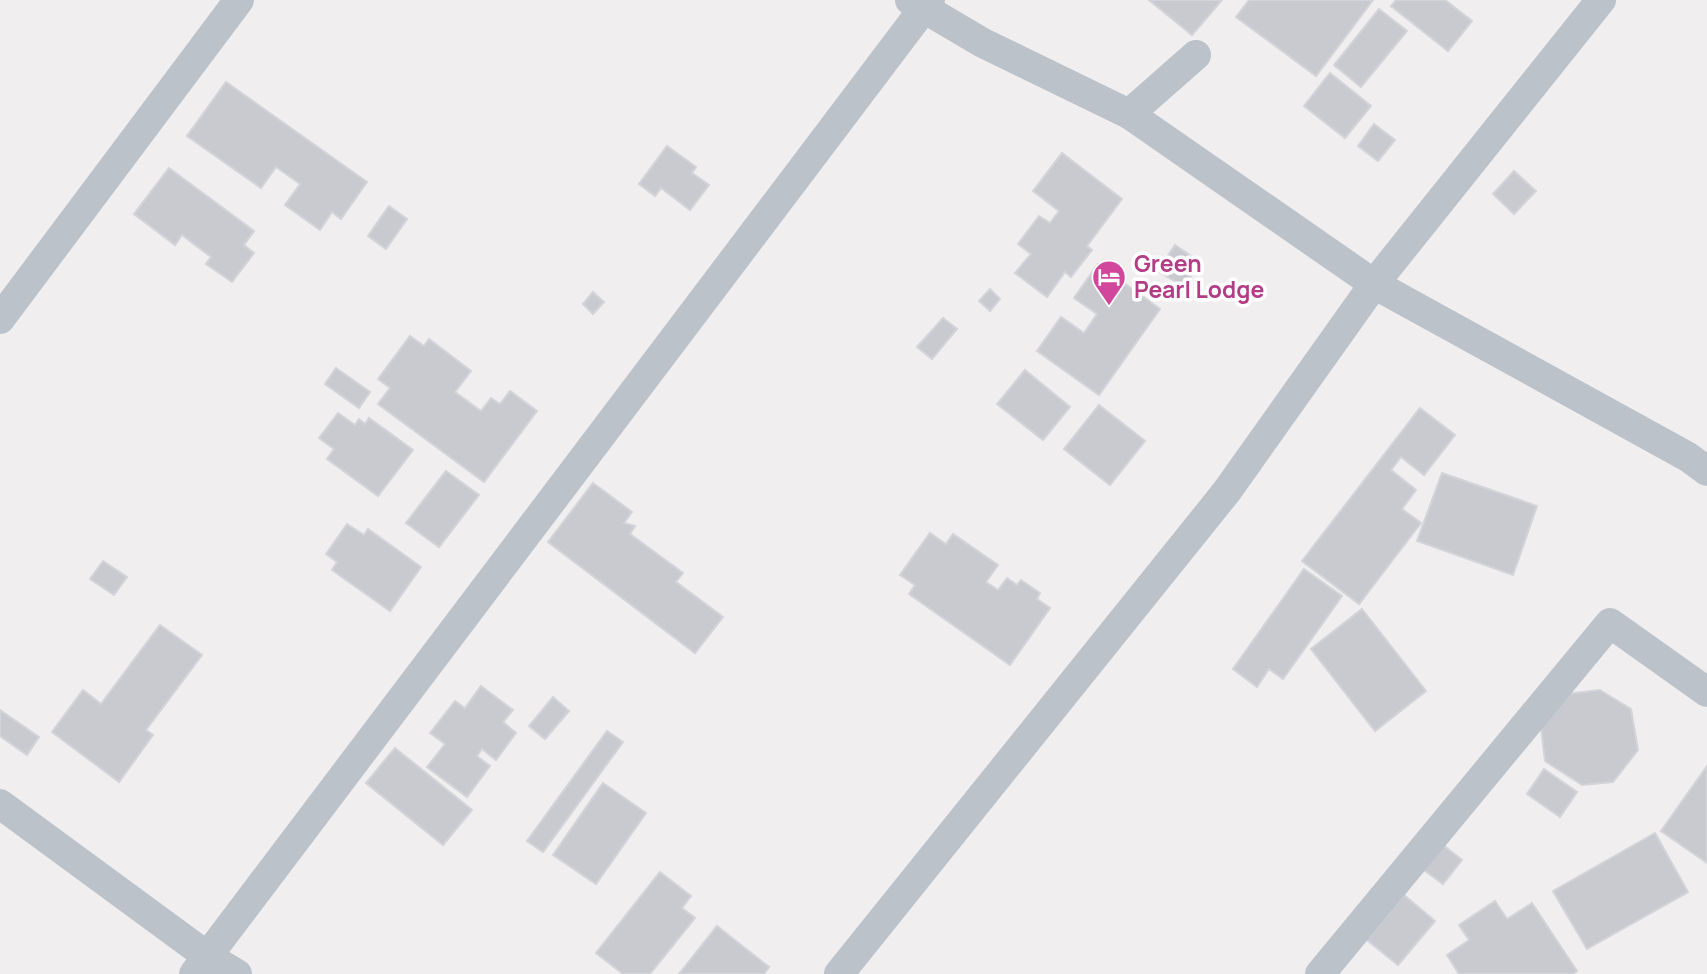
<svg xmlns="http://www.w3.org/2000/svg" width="1707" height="974" viewBox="0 0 1707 974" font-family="Manrope,sans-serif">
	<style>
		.building { fill: #c9cad0; stroke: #d2d4d9; stroke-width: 2 }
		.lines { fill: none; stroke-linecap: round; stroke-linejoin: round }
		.minor { stroke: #bbc2c9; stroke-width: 30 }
		.labels { text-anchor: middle; stroke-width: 7; stroke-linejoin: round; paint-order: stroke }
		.hotel-label { font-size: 23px; font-weight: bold; fill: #b23c85; stroke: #fff; text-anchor: start }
	</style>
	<rect width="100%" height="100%" fill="#f0eeee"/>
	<g class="building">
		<path d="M1149,0H1222L1192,35Z"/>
		<path d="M1249,0H1373L1316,76L1236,17Z"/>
		<path d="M1396,0H1445L1472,21L1448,51L1391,6Z"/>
		<path d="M1379,9L1407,31L1361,87L1334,65Z"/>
		<path d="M1330,73L1371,106L1345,138L1304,106Z"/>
		<path d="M226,82L367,182L341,219L332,212L320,230L285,205L300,184L276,167L261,188L187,136Z"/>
		<path d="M1374,124L1395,140L1378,161L1358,146Z"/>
		<path d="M667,146L696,167L692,173L709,185L690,210L661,188L655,196L639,184Z"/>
		<path d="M1062,153L1122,199L1087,246L1092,250L1071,277L1065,272L1047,297L1015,273L1031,254L1018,244L1039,216L1050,223L1059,211L1033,191Z"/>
		<path d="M169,168L254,231L244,245L254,253L232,282L206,264L211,257L182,235L175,245L134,214Z"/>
		<path d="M1514,171L1536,191L1514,214L1493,194Z"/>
		<path d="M389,206L407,219L386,249L368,236Z"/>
		<path d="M1175,245L1200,262L1184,287L1158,271Z"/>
		<path d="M1098,264L1160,309L1099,395L1037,351L1061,317L1084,333L1097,314L1074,298Z"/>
		<path d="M990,289L1000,299L990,311L979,301Z"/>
		<path d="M593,292L604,302L593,314L583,304Z"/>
		<path d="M943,318L957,329L932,359L917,347Z"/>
		<path d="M410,336L424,346L429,339L471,371L455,392L481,411L491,398L500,404L510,391L537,411L484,482L378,404L390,388L378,379Z"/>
		<path d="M336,368L370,392L359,408L325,384Z"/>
		<path d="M1025,370L1070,407L1043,440L997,404Z"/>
		<path d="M1099,405L1145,441L1110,485L1064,449Z"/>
		<path d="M1420,408L1455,435L1424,475L1401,457L1391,470L1416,490L1402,509L1421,523L1359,604L1302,561Z"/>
		<path d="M338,413L355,425L359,419L365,424L369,418L413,450L378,496L327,459L334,449L319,438Z"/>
		<path d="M446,471L479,495L439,547L406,523Z"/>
		<path d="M1442,473L1537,506L1513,575L1417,541Z"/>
		<path d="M593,483L632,512L624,523L635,526L630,534L683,573L676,582L723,617L695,653L548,542Z"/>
		<path d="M347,524L364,535L368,529L421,567L390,611L332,570L337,562L326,554Z"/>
		<path d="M930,533L946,544L953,534L998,565L986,582L998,590L1007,578L1017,585L1021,580L1040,593L1037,599L1050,608L1010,665L909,594L915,585L900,575Z"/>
		<path d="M103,561L127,577L114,595L90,579Z"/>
		<path d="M1304,569L1342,596L1283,679L1269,669L1257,687L1233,669Z"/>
		<path d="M1362,609L1426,691L1375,731L1311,649Z"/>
		<path d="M160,625L202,655L146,730L153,735L119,782L52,732L83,690L101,704Z"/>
		<path d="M481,686L513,710L503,722L516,733L496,760L482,749L477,756L490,766L467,797L427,767L445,744L430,733L455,701L465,708Z"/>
		<path d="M1600,690L1631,709L1638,750L1613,782L1582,785L1545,761L1541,727L1566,694Z"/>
		<path d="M553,697L569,711L545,739L529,726Z"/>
		<path d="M0,710L39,737L27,755L0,736Z"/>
		<path d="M607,731L623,742L543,852L527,841Z"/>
		<path d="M395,748L472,810L443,845L366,783Z"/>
		<path d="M1707,766V863L1661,831Z"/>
		<path d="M1544,769L1577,792L1560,817L1527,794Z"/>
		<path d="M603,783L646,813L596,884L553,855Z"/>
		<path d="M1655,833L1688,892L1587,949L1553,891Z"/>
		<path d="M1443,845L1462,860L1443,884L1424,870Z"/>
		<path d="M660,872L691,896L682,908L695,918L650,974H623L596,953Z"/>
		<path d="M1404,895L1435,921L1398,965L1367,940Z"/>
		<path d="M1495,901L1507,919L1532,903L1577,971L1573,974H1459L1447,955L1469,940L1459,925Z"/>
		<path d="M717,926L769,967L764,974H679Z"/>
	</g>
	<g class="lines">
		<g class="minor">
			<path d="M910,0L983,43L1129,114L1374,284L1688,457L1707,471"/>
			<path d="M1129,114L1196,55"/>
			<path d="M0,319L239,0"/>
			<path d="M0,804L207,956L237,974"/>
			<path d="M194,974L930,0"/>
			<path d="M839,974L1227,491L1374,284L1601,0"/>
			<path d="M1320,974L1610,623L1707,692"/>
		</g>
	</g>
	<defs>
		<g id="hotel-pin" transform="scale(1.75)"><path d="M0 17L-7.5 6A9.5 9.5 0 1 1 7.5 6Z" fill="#d1479c" stroke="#fff"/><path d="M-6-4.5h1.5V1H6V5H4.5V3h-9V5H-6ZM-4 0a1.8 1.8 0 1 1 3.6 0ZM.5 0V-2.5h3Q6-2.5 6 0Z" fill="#fff"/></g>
	</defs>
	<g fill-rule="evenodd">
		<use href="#hotel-pin" x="1109" y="277"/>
	</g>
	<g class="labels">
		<g class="hotel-label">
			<text x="1134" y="272">Green<tspan x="1134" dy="26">Pearl Lodge</tspan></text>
		</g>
	</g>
</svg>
